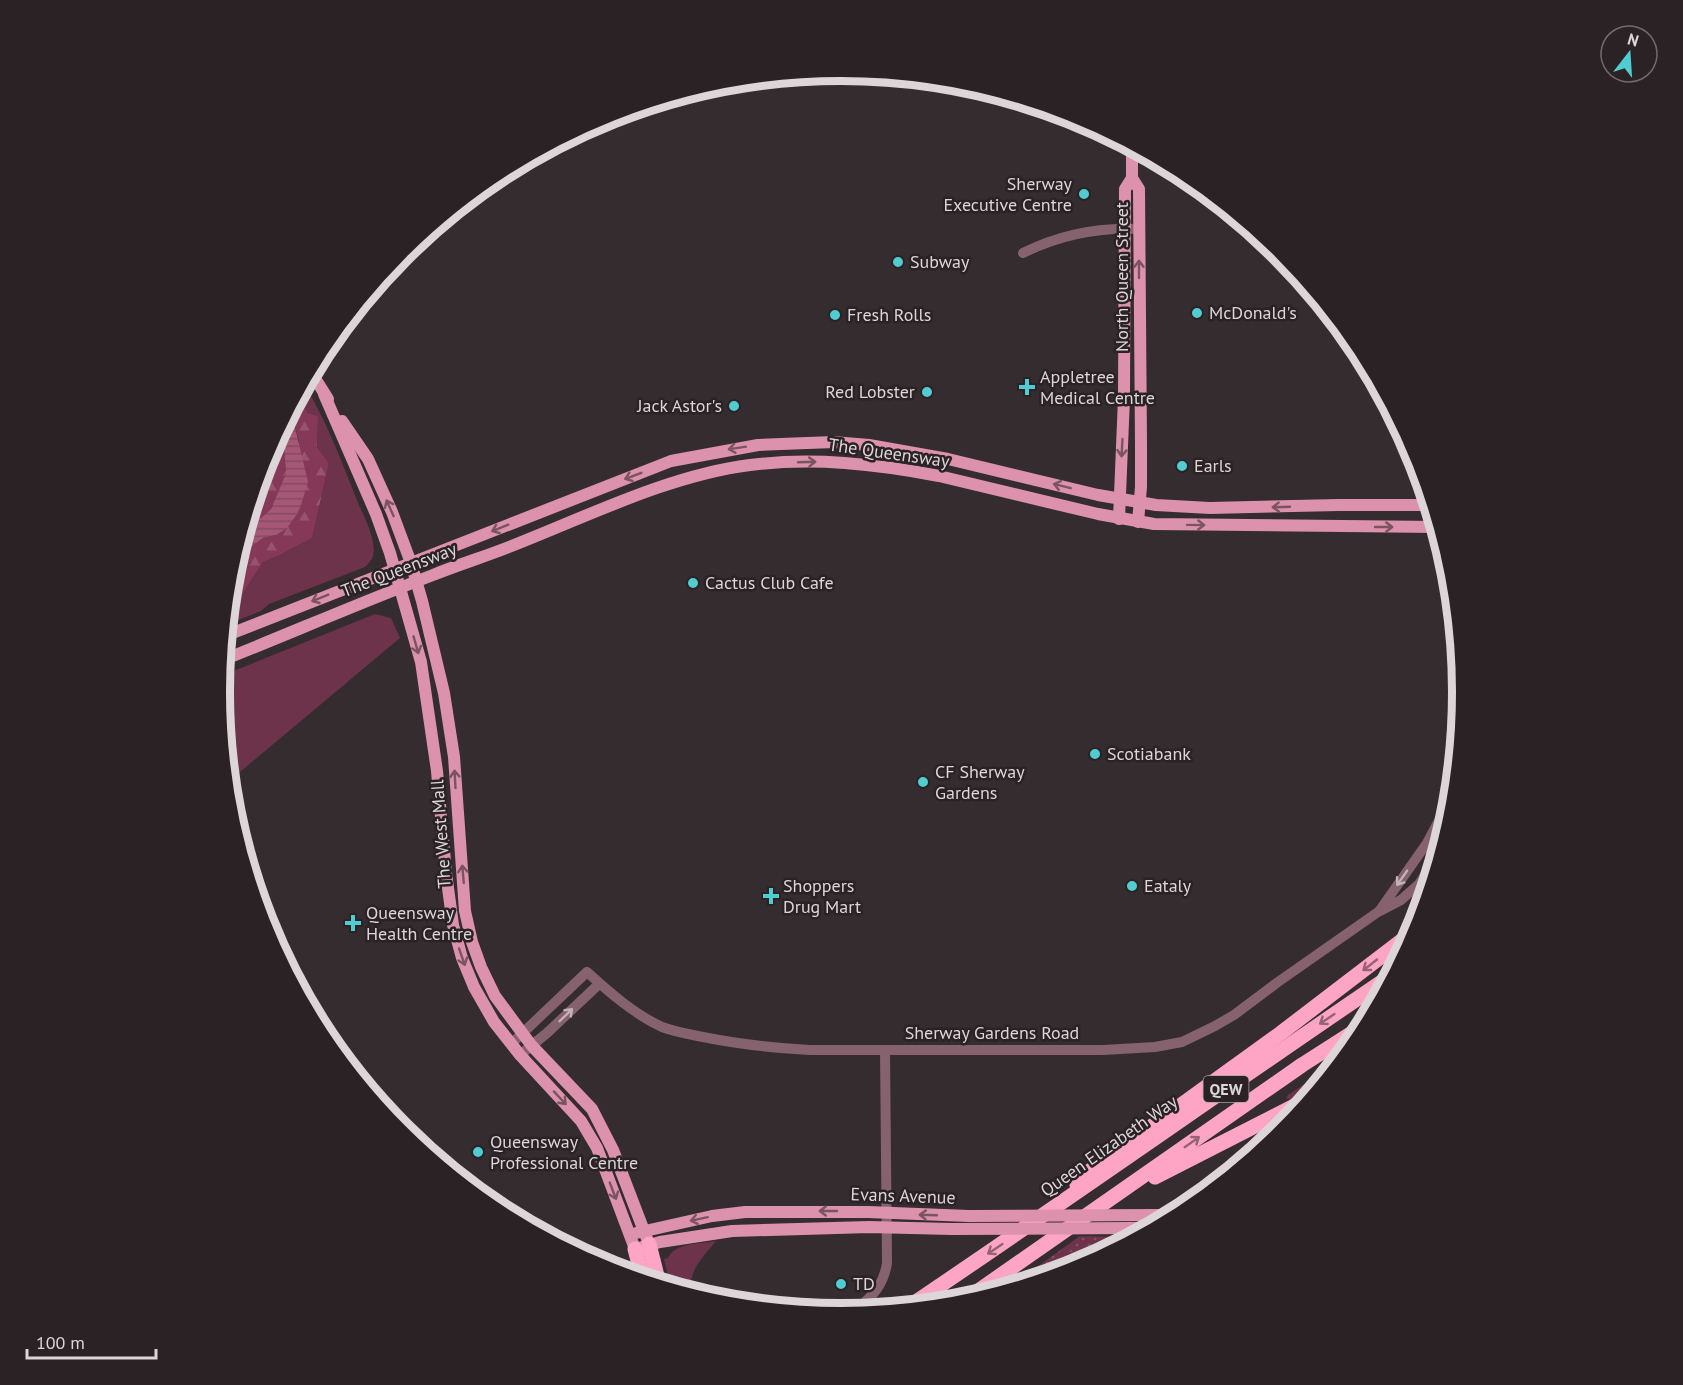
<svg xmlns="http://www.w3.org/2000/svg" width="1683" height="1385" viewBox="0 0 1683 1385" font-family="'PT Sans',sans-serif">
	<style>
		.grass { fill: #6d334a }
		.forest { fill: url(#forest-firs) }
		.park { fill: url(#park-dots) }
		.water { fill: url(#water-rules) }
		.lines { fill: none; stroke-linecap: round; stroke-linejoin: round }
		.minor { stroke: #86616e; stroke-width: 10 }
		.major { stroke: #dc92ac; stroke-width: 12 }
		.highway { stroke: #fea4c4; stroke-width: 15 }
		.major-bridge { stroke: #dc92ac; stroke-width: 12 }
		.oneway { stroke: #7b5462 }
		.oneway2 { stroke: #c2b3b8 }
		.oneway3 { stroke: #946374 }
		.poi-dot { fill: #51ccd1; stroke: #2b2225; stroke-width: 2 }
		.labels { text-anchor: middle; stroke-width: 5; stroke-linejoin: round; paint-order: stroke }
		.shield { fill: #2b2225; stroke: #a7a0a2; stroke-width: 1.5 }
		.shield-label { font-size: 16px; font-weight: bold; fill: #dcd6d8 }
		.poi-label { font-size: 18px; fill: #dcd6d8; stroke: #2b2225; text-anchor: start }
		.street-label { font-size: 18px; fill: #dcd6d8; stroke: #2b2225 }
		.rim { fill: none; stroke: #dcd6d8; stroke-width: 8 }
	</style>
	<defs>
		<pattern id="forest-firs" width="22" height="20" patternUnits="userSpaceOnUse" patternTransform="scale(1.5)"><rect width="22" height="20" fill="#863858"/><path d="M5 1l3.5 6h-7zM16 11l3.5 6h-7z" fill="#96546f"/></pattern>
		<pattern id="park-dots" width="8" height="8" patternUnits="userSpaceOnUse" patternTransform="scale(1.5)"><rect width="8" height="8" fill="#6d334a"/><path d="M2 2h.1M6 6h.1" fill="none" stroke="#815063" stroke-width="1.8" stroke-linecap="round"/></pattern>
		<pattern id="water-rules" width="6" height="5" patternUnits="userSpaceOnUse" patternTransform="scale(1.5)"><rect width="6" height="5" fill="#a75675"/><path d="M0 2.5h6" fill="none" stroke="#7f4d60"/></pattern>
	</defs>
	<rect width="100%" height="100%" fill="#352c2f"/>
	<g class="grass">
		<path d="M304,384C327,422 342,462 358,503C364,516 377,541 373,556C372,560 368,564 365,567L269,604L261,611L226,625L228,602L242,595L263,562L280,555L312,538L329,463L317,447L318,416L308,413L297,398Z"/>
		<path d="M375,614L391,618L400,638L228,782L220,692L221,676Z"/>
		<path d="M1342,1059L1321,1085L1292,1100L1286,1098L1288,1095Z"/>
		<path d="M716,1241C702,1258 689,1270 690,1293L671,1288L664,1259L668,1258C675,1242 701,1244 716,1241Z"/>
	</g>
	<g class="forest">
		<path d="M297,398L308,413L318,416L317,447L329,463L312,538L280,555L263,562L242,595L228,602L232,571L235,559L263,538L276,535L299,442L291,410Z"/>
		<path d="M280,429L284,448L286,473L271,509L261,518L247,520L267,454Z"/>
	</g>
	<path class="park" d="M1080,1236L1121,1237L1126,1242L1079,1267L1006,1289Z"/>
	<path class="water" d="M291,410L308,482L301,505L297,514L287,528L276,535L263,538L235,559L247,520L261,518L271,509L286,473L284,448L280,429Z"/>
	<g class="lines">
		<g class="minor">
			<path d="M1023,253C1059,235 1099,227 1139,229"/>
			<path d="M1380,910L1427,843L1454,792"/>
			<path d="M511,1044L587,972C609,992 634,1014 662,1027C675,1032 689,1034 703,1037C738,1044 773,1048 809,1050H1103L1155,1047L1182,1042L1215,1026L1234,1015L1278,982L1378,912L1401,900L1419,884L1439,854"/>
			<path d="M520,1055L547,1033L599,984"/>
			<path d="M857,1309C873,1296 884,1284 887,1263L885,1051"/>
		</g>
		<g class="major">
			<path d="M1132,146V178L1139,189L1141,444V487L1138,522"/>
			<path d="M311,372L328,399"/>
			<path d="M324,394L376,514L390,553L421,662L437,771L446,873L453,925L462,958L474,987L494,1022L520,1055L581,1121L597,1148L635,1249L660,1242L732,1231L869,1227L952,1229"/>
			<path d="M342,421L368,459L392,512L411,563L422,601L444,693L454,757L465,911L472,942L481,967L495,996L523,1034L532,1046L592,1109L613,1150L649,1244"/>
			<path d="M1119,519L1124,398L1125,189L1132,178"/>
			<path d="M225,636L671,461L758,445L833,442L869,445L948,459L1098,495L1156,505L1210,508L1339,505H1431"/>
			<path d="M223,660C293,632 362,602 433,575C460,564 487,556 514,545C588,516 670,475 750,465C813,457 876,464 939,476L1098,514L1154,524L1438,527"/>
			<path d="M1155,1215H1178"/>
			<path d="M1134,1228L1154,1227"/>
			<path d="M636,1233L712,1216L745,1212H868L969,1216"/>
		</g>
		<g class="highway">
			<path d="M1155,1177L1308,1099"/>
			<path d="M1077,1185L1087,1173L1281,1033L1417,929"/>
			<path d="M649,1244L659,1284"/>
			<path d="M635,1249L643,1279"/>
			<path d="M961,1303L1302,1065L1366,1024"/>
			<path d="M907,1308C1070,1198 1230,1085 1392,975"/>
		</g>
		<g class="major-bridge">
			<path d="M969,1216L1155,1215"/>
			<path d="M952,1229L1134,1228"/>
		</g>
	</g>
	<defs><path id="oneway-shaft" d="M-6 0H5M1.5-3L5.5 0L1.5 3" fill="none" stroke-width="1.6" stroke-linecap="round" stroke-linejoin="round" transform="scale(1.5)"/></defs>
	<g class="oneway">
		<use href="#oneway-shaft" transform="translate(1139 269) rotate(-90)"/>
		<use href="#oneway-shaft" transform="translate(737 448) rotate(171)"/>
		<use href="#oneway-shaft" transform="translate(1122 448) rotate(93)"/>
		<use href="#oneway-shaft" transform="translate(807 462) rotate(-2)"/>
		<use href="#oneway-shaft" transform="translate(633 476) rotate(159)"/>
		<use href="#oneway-shaft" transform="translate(1062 486) rotate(-166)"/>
		<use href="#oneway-shaft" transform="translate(1281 507) rotate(178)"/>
		<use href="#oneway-shaft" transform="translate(390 508) rotate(-114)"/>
		<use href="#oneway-shaft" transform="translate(1196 525) rotate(1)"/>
		<use href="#oneway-shaft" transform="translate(1384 527)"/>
		<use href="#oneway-shaft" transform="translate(500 528) rotate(158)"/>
		<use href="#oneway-shaft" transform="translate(320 598) rotate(158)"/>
		<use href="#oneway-shaft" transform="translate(416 645) rotate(74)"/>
		<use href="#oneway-shaft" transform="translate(455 779) rotate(-93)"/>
		<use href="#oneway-shaft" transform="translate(463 874) rotate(-95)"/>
		<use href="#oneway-shaft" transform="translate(462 957) rotate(71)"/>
		<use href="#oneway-shaft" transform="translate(560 1098) rotate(47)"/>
		<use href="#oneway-shaft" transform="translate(613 1191) rotate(69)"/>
		<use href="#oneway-shaft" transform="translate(828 1211) rotate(-180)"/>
		<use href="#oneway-shaft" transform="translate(928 1215) rotate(-178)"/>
		<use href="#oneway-shaft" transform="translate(699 1219) rotate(168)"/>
	</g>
	<g class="oneway2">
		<use href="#oneway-shaft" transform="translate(1402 878) rotate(125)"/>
		<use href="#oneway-shaft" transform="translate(566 1015) rotate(-44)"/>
	</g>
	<g class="oneway3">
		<use href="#oneway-shaft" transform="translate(1370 965) rotate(142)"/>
		<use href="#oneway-shaft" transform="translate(1327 1019) rotate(146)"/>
		<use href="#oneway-shaft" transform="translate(1192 1142) rotate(-35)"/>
		<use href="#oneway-shaft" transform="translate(995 1249) rotate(146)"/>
	</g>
	<g class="poi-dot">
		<circle cx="1084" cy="194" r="6"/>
		<circle cx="898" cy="262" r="6"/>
		<circle cx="1197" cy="313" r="6"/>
		<circle cx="835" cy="315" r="6"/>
		<path d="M1024 378h6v6h6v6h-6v6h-6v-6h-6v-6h6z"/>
		<circle cx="927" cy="392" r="6"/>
		<circle cx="734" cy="406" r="6"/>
		<circle cx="1182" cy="466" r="6"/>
		<circle cx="693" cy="583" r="6"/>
		<circle cx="1095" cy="754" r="6"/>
		<circle cx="923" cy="782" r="6"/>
		<circle cx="1132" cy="886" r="6"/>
		<path d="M768 887h6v6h6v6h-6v6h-6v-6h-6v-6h6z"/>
		<path d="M350 914h6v6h6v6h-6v6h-6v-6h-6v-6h6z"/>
		<circle cx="478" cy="1152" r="6"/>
		<circle cx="841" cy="1284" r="6"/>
	</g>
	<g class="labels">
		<rect class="shield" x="1203.5" y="1076" width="45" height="26" rx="4.5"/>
		<g class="shield-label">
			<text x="1226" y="1095">QEW</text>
		</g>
		<g class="poi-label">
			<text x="1072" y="190" text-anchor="end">Sherway<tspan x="1072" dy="21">Executive Centre</tspan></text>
			<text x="910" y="268">Subway</text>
			<text x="1209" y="319">McDonald's</text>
			<text x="847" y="321">Fresh Rolls</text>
			<text x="1040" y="383">Appletree<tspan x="1040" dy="21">Medical Centre</tspan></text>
			<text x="915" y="398" text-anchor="end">Red Lobster</text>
			<text x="722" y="412" text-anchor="end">Jack Astor's</text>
			<text x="1194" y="472">Earls</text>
			<text x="705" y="589">Cactus Club Cafe</text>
			<text x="1107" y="760">Scotiabank</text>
			<text x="935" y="778">CF Sherway<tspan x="935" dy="21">Gardens</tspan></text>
			<text x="783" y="892">Shoppers<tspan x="783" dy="21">Drug Mart</tspan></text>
			<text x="1144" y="892">Eataly</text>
			<text x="366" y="919">Queensway<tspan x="366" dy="21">Health Centre</tspan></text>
			<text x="490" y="1148">Queensway<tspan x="490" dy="21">Professional Centre</tspan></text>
			<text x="853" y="1290">TD</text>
		</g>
		<g class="street-label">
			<text transform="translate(1122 277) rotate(-90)" y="6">North Queen Street</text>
			<text transform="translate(889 453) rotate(8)" y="6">The Queensway</text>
			<text transform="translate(399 570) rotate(-21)" y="6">The Queensway</text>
			<text transform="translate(441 834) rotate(-94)" y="6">The West Mall</text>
			<text x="992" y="1039">Sherway Gardens Road</text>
			<text transform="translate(1109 1146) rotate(-35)" y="6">Queen Elizabeth Way</text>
			<text transform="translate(903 1196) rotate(2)" y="6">Evans Avenue</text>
		</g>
	</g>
	<path d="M0 0H1683V1385H0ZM230 692a611 611 0 1 1 1222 0a611 611 0 1 1-1222 0Z" fill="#2b2225" fill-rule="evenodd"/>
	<path class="rim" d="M230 692a611 611 0 1 1 1222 0a611 611 0 1 1-1222 0Z"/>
	<g transform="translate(1629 54) rotate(17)"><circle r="28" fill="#2b2225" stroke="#726a6d" stroke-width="1.5"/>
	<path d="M0-4.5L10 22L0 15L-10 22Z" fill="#51ccd1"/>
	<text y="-9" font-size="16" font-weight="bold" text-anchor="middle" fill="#dcd6d8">N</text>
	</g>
	<path d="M27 1349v9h129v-9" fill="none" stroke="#dcd6d8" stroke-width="3"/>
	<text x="36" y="1349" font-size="18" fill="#dcd6d8" stroke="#2b2225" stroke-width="4.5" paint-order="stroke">100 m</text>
</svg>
